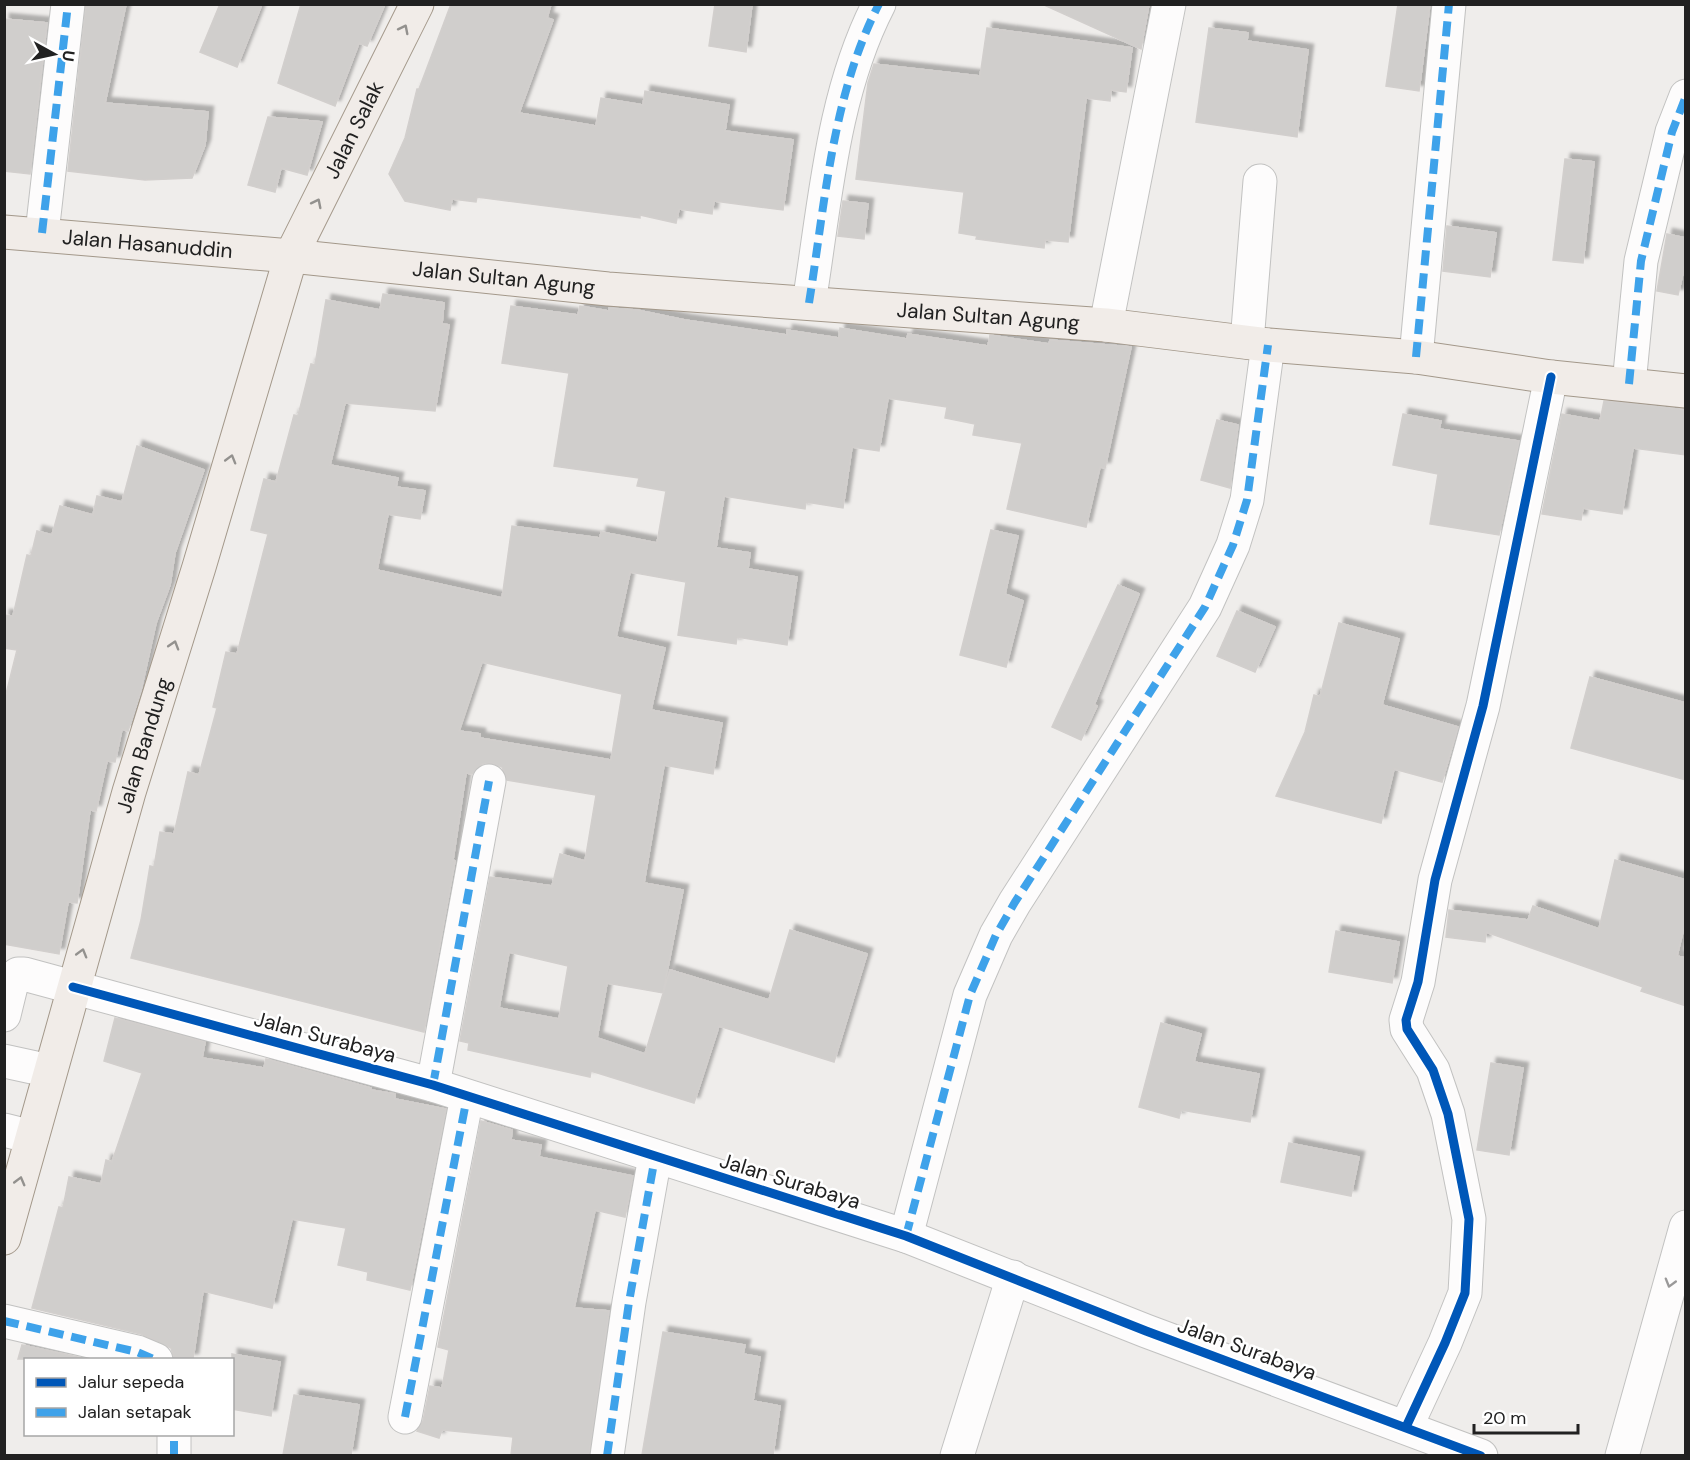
<svg xmlns="http://www.w3.org/2000/svg" width="1690" height="1460" viewBox="0 0 1690 1460" font-family="'DM Sans',sans-serif">
	<style>
		.building { fill: #d0cecc; stroke: #d2cfcd; stroke-width: 1.5; fill-rule: evenodd; filter: url(#shadow) }
		.lines { fill: none; stroke-linecap: round; stroke-linejoin: round }
		.minor-casing { stroke: #c2c2c1; stroke-width: 35 }
		.major-casing { stroke: #a3988a; stroke-width: 35 }
		.minor { stroke: #fdfcfc; stroke-width: 33 }
		.major { stroke: #f1ece8; stroke-width: 33 }
		.quiet { stroke: #3ea2ea; stroke-width: 8; stroke-dasharray: 15 8; stroke-linecap: butt }
		.cycleway-casing { stroke: #fff; stroke-width: 13 }
		.cycleway { stroke: #0057b8; stroke-width: 9 }
		.oneway { stroke: #93918e }
		.oneway2 { stroke: #9a9999 }
		.labels { text-anchor: middle; stroke-width: 5; stroke-linejoin: round; paint-order: stroke }
		.street-label { font-size: 21px; fill: #212121; stroke: #fff }
	</style>
	<defs>
		<filter id="shadow"><feDropShadow dx="5.5" dy="-5.5" stdDeviation="1.5" flood-color="#0004"/></filter>
	</defs>
	<rect width="100%" height="100%" fill="#efedeb"/>
	<g class="building">
		<path d="M86,4H126L105,103L208,112L205,145L192,178L145,180L68,171Z"/>
		<path d="M220,4H262L237,67L200,52Z"/>
		<path d="M301,4H385L367,46L359,43L335,106L278,83Z"/>
		<path d="M451,4H551L547,18L553,20L519,113L596,126L601,98L643,105L645,91L729,105L725,131L793,140L783,210L714,201L712,214L679,209L676,223L640,215V218L477,197L476,202L452,199L450,210L405,201L389,174L405,138L417,89H419Z"/>
		<path d="M715,4H752L746,52L709,46Z"/>
		<path d="M1042,4H1149L1141,49Z"/>
		<path d="M1398,4H1430L1419,91L1386,86Z"/>
		<path d="M4,19L47,23L30,174L4,171Z"/>
		<path d="M987,28L1132,48L1126,92L1111,90L1110,101L1086,98L1068,242L1045,240L1044,248L976,239L977,236L959,233L964,192L856,179L868,83L874,64L980,76Z"/>
		<path d="M1209,28L1248,33L1247,41L1308,50L1297,137L1196,122Z"/>
		<path d="M268,117L322,122L307,175L281,168L275,192L248,185Z"/>
		<path d="M1565,159L1594,162L1583,263L1553,260Z"/>
		<path d="M843,201L868,204L864,239L838,236Z"/>
		<path d="M1447,226L1496,233L1490,277L1443,271Z"/>
		<path d="M1667,234L1686,238V260L1678,295L1657,291Z"/>
		<path d="M383,294L444,303L442,324L449,325L435,411L345,403L330,465L398,478L396,487L425,491L420,519L388,514L377,570L502,598L512,526L600,538L601,532L657,543L666,491L637,486L639,478L554,466L569,373L502,363L511,306L578,315L580,306L609,311V308L637,310L685,320L787,335V330L839,338L840,328L907,339L908,334L988,346L990,335L1049,344L1050,340L1131,347L1105,468L1100,467L1086,527L1007,509L1022,443L973,435L975,424L945,418L947,407L888,398L879,451L852,447L843,508L806,502L805,509L724,496L716,548L750,553L748,569L797,577L787,645L737,637L736,644L678,635L686,582L630,572L616,637L665,648L651,710L722,723L713,774L664,765L644,883L683,890L663,993L607,983L597,1038L645,1054L670,970L769,1000L790,930L867,954L834,1062L719,1026L694,1103L591,1071L590,1077L468,1050L469,1043L460,1041L490,877L552,886L560,854L585,861L596,795L507,780L502,767L492,763L482,764L472,774L466,773L453,860L455,861L424,1032L131,958L141,920L150,866L154,867L160,832L174,834L188,772L199,775L217,708L213,707L226,652L237,654L268,534L251,530L264,479L276,482L294,415L298,416L311,364L315,365L326,300L380,310ZM482,662L622,694L611,760L480,738V734L459,731ZM509,952L568,966L559,1019L499,1008Z"/>
		<path d="M1604,401L1686,410V455L1633,448L1622,514L1583,508L1581,520L1542,514L1562,414L1600,421Z"/>
		<path d="M1403,414L1441,421L1439,429L1519,441L1499,535L1430,524L1438,474L1393,465Z"/>
		<path d="M1217,420L1238,425L1230,488L1201,480Z"/>
		<path d="M137,446L204,470L175,553L170,585L156,623L141,690L128,731L122,729L115,762L107,761L96,811L90,810L77,903L68,902L59,954L4,944V702L17,650L4,648V615L13,616L27,555L31,556L37,531L52,535L60,506L93,515L97,496L122,502Z"/>
		<path d="M991,530L1018,536L1005,594L1023,601L1006,667L960,655Z"/>
		<path d="M1118,585L1139,594L1094,705L1097,706L1081,740L1052,727Z"/>
		<path d="M1237,611L1275,627L1255,672L1217,656Z"/>
		<path d="M1339,623L1399,639L1382,705L1458,727L1442,782L1394,769L1381,823L1276,796L1305,732L1314,695L1320,697Z"/>
		<path d="M1590,677L1686,703V780L1571,748Z"/>
		<path d="M1615,860L1686,880V919L1677,956L1686,958V1006L1641,991L1643,987L1486,932L1485,942L1446,937L1449,910L1528,920L1533,906L1599,929Z"/>
		<path d="M1336,931L1399,942L1392,983L1329,972Z"/>
		<path d="M115,1018L205,1042L202,1058L264,1068L266,1059L371,1088V1090L395,1094V1099L446,1109L410,1290L367,1280L368,1272L338,1265L346,1228L292,1219L272,1308L203,1291L193,1359H174L171,1348L141,1334L32,1308L59,1207L63,1208L69,1177L101,1184L106,1160L112,1162L142,1073L104,1061Z"/>
		<path d="M1161,1023L1201,1034L1194,1062L1259,1074L1250,1122L1181,1110L1179,1118L1139,1107Z"/>
		<path d="M1491,1063L1523,1068L1509,1155L1477,1150Z"/>
		<path d="M481,1121L512,1130L511,1140L541,1145L539,1157L633,1176L625,1217L595,1210L574,1308L609,1311L589,1455H511L513,1437L442,1430L439,1438L417,1431L423,1421L430,1386L442,1388L449,1350L438,1347Z"/>
		<path d="M1289,1143L1359,1157L1351,1196L1281,1182Z"/>
		<path d="M663,1332L745,1345L743,1354L760,1357L753,1401L780,1406L773,1455H642Z"/>
		<path d="M22,1345L87,1359H18Z"/>
		<path d="M232,1354L280,1362L271,1416L232,1409Z"/>
		<path d="M294,1395L359,1405L351,1455H283Z"/>
	</g>
	<g class="lines">
		<g class="minor-casing">
			<g id="minor">
				<path d="M42,233L68,4"/>
				<path d="M809,303C825,204 832,95 879,4"/>
				<path d="M1106,325L1169,4"/>
				<path d="M1247,342L1260,181"/>
				<path d="M1416,357L1449,4"/>
				<path d="M1629,384L1641,261L1672,132L1686,96"/>
				<path d="M4,1015L13,978L18,974H24L433,1085L906,1236L1146,1331L1481,1456"/>
				<path d="M4,1061L50,1071"/>
				<path d="M433,1085L489,781"/>
				<path d="M4,1130L32,1137"/>
				<path d="M906,1236L970,995L996,935L1015,902L1205,607L1233,545L1247,500L1268,345"/>
				<path d="M4,1321L137,1352L156,1360"/>
				<path d="M405,1417L467,1097"/>
				<path d="M1406,1427L1445,1343L1465,1293L1469,1219L1448,1114L1433,1070L1407,1029L1406,1020L1418,982L1435,880L1483,706L1551,377"/>
				<path d="M174,1456V1434"/>
				<path d="M607,1456L629,1302L655,1157"/>
				<path d="M957,1456L1013,1277"/>
				<path d="M1622,1456L1686,1227"/>
			</g>
		</g>
		<g class="major-casing">
			<g id="major">
				<path id="s1" d="M4,232L291,256L608,289L1106,325L1268,345L1416,357L1551,377L1686,391"/>
				<path id="s2" d="M4,1238L129,792L199,567L291,256L417,4"/>
			</g>
		</g>
		<use href="#minor" class="minor"/>
		<use href="#major" class="major"/>
		<g class="quiet">
			<path d="M42,233L68,4"/>
			<path d="M809,303C825,204 832,95 879,4"/>
			<path d="M1416,357L1449,4"/>
			<path d="M1629,384L1641,261L1672,132L1686,96"/>
			<path d="M433,1085L489,781"/>
			<path d="M906,1236L970,995L996,935L1015,902L1205,607L1233,545L1247,500L1268,345"/>
			<path d="M4,1321L137,1352L156,1360"/>
			<path d="M405,1417L467,1097"/>
			<path d="M174,1456V1434"/>
			<path d="M607,1456L629,1302L655,1157"/>
		</g>
		<g class="cycleway-casing">
			<g id="cycleway">
				<path d="M73,987L433,1085L906,1236L1146,1331L1481,1456"/>
				<path d="M1406,1427L1445,1343L1465,1293L1469,1219L1448,1114L1433,1070L1407,1029L1406,1020L1418,982L1435,880L1483,706L1551,377"/>
			</g>
		</g>
		<use href="#cycleway" class="cycleway"/>
	</g>
	<defs><path id="oneway-chevron" d="M-2-3.5L2.5 0L-2 3.5" fill="none" stroke-width="1.6" stroke-linecap="round" stroke-linejoin="round" transform="scale(1.5)"/></defs>
	<g class="oneway">
		<use href="#oneway-chevron" transform="translate(404 29) rotate(-63)"/>
		<use href="#oneway-chevron" transform="translate(317 203) rotate(-63)"/>
		<use href="#oneway-chevron" transform="translate(231 459) rotate(-74)"/>
		<use href="#oneway-chevron" transform="translate(174 645) rotate(-73)"/>
		<use href="#oneway-chevron" transform="translate(82 953) rotate(-74)"/>
		<use href="#oneway-chevron" transform="translate(20 1181) rotate(-75)"/>
	</g>
	<use class="oneway2" href="#oneway-chevron" transform="translate(1670 1283) rotate(106)"/>
	<g class="labels">
		<g class="street-label">
			<text dy="7" stroke="none"><textPath href="#s2" startOffset="1164">Jalan Salak</textPath></text>
			<text dy="7" stroke="none"><textPath href="#s1" startOffset="144">Jalan Hasanuddin</textPath></text>
			<text dy="7" stroke="none"><textPath href="#s1" startOffset="502">Jalan Sultan Agung</textPath></text>
			<text dy="7" stroke="none"><textPath href="#s1" startOffset="988">Jalan Sultan Agung</textPath></text>
			<text dy="7" stroke="none"><textPath href="#s2" startOffset="512">Jalan Bandung</textPath></text>
			<text transform="translate(325 1037) rotate(15)" y="7">Jalan Surabaya</text>
			<text transform="translate(790 1181) rotate(17)" y="7">Jalan Surabaya</text>
			<text transform="translate(1247 1349) rotate(20)" y="7">Jalan Surabaya</text>
		</g>
	</g>
	<rect width="1690" height="1460" fill="none" stroke="#212121" stroke-width="12"/>
	<rect x="24" y="1358" width="210" height="78" fill="#ffffff" stroke="#a6a6a6" stroke-width="1.5"/>
	<rect x="36" y="1378" width="30" height="9" fill="#0057b8" stroke="#a6a6a6" stroke-width="1.5"/>
	<text x="78" y="1388" font-size="18" fill="#212121">Jalur sepeda</text>
	<rect x="36" y="1408" width="30" height="9" fill="#3ea2ea" stroke="#a6a6a6" stroke-width="1.5"/>
	<text x="78" y="1418" font-size="18" fill="#212121">Jalan setapak</text>
	<g transform="translate(54 54) rotate(98)" stroke="#ffffff" stroke-width="4.5" paint-order="stroke">
	<path d="M0-4.5L10 22L0 15L-10 22Z" fill="#212121"/>
	<text y="-9" font-size="16" font-weight="bold" text-anchor="middle" fill="#212121">U</text>
	</g>
	<path d="M1474 1424v9h104v-9" fill="none" stroke="#212121" stroke-width="3"/>
	<text x="1483" y="1424" font-size="18" fill="#212121" stroke="#ffffff" stroke-width="4.5" paint-order="stroke">20 m</text>
</svg>
